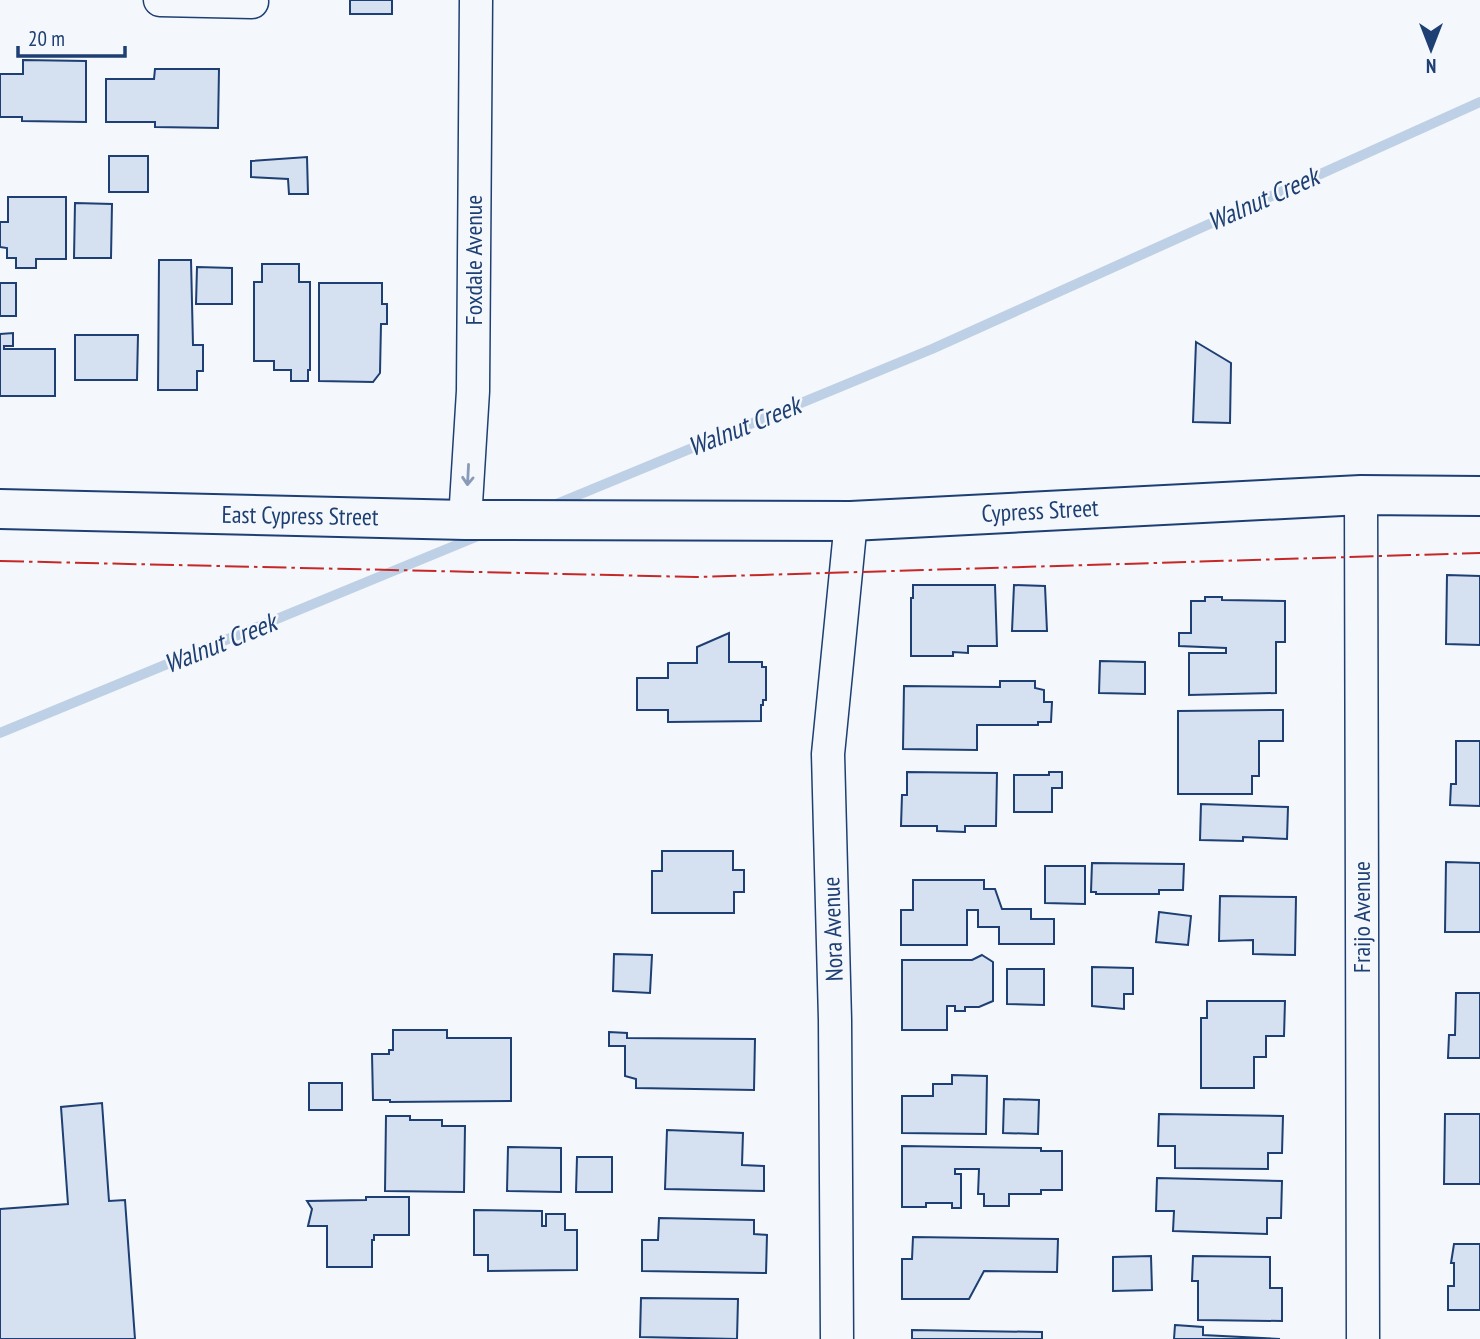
<svg xmlns="http://www.w3.org/2000/svg" width="1480" height="1339" viewBox="0 0 1480 1339" font-family="'PT Sans Narrow',sans-serif">
	<style>
		.lines { fill: none; stroke-linecap: round; stroke-linejoin: round }
		.stream { stroke: #bed0e5; stroke-width: 10 }
		.building { fill: #d5e0f0; stroke: #1d3f73; stroke-width: 2 }
		.street-casing { stroke: #1d3f73; stroke-width: 35 }
		.secondary-casing { stroke: #1d3f73; stroke-width: 42 }
		.street { stroke: #f4f7fb; stroke-width: 32 }
		.secondary { stroke: #f4f7fb; stroke-width: 38 }
		.power { stroke: #c62828; stroke-width: 2; stroke-dasharray: 24 5 3.5 5; stroke-linecap: butt }
		.oneway { stroke: #889bb7 }
		.labels { text-anchor: middle; stroke-width: 5; stroke-linejoin: round; paint-order: stroke }
		.street-label { font-size: 24px; fill: #1d3f73; stroke: #f4f7fb }
		.water-label { font-size: 26px; font-style: italic; fill: #1d3f73; stroke: #f4f7fb }
	</style>
	<rect width="100%" height="100%" fill="#f4f7fb"/>
	<g class="lines">
		<g class="stream">
			<path d="M549,507L932,349L1480,102"/>
			<path d="M0,733L483,534"/>
		</g>
	</g>
	<g class="building">
		<rect x="350" y="0" width="42" height="14"/>
		<path d="M23,60L86,61V122L22,121V117H0V74H23Z"/>
		<path d="M155,69H219L218,128L155,127V122H106V79H154Z"/>
		<rect x="109" y="156" width="39" height="36"/>
		<path d="M307,157L308,194H289L288,179L251,177V161Z"/>
		<path d="M8,197H66V259H36V268H16V258H7V248L0,247V222H8Z"/>
		<path d="M75,203L112,204L111,258H74Z"/>
		<path d="M159,260H191L193,345H203V371H197V390H158Z"/>
		<path d="M262,264H299V282H310V370H308V381H291V370H274V361H254V282H262Z"/>
		<path d="M197,267L232,268V304H196Z"/>
		<rect x="0" y="283" width="16" height="33"/>
		<path d="M319,283H382V304H387V324H381L380,373L373,382L319,381Z"/>
		<path d="M13,333V346H4V349H55V396H0V334Z"/>
		<path d="M75,335H138L137,380H75Z"/>
		<path d="M1196,342L1231,363L1230,423L1193,422Z"/>
		<path d="M1447,575L1480,576V645L1446,644Z"/>
		<path d="M913,585H995L997,646H968V653L953,652V656H911V598H913Z"/>
		<path d="M1014,585L1045,586L1047,631H1012Z"/>
		<path d="M1205,597H1222V600L1285,601V642H1276V693L1189,695V653H1226V648L1179,646V633H1191V601H1205Z"/>
		<path d="M729,633V662H762V667H766V700H763V705H761V721L668,722V710H637V678H668V663H697V647Z"/>
		<path d="M1100,661L1145,662V694L1099,693Z"/>
		<path d="M1000,681H1035V688L1044,690V702H1052L1051,722H1038V725H977V750L903,749L904,686L1000,687Z"/>
		<path d="M1283,710V741H1259V776H1252V794H1178V711Z"/>
		<path d="M1456,741H1480V806L1450,805L1451,784H1456Z"/>
		<path d="M907,772L997,773L996,826H965V832L937,831V826H901L902,795H907Z"/>
		<path d="M1049,772H1062V788H1052V812H1014V775H1049Z"/>
		<path d="M1201,804L1288,807L1287,839L1243,837V841L1200,840Z"/>
		<path d="M662,851H733V870H744V892H734V913H652V871H662Z"/>
		<path d="M1446,862L1480,863V932H1445Z"/>
		<path d="M1092,863L1184,864L1183,890H1159V894H1096V892H1091Z"/>
		<path d="M1045,866H1085V904L1045,903Z"/>
		<path d="M913,880H984V889H995L1002,909H1031V919H1054V944H999V927H978V910H967V945H901V910H913Z"/>
		<path d="M1220,896L1296,897L1295,955L1253,954V940L1219,941Z"/>
		<path d="M1159,912L1191,916L1188,945L1156,942Z"/>
		<path d="M614,954L652,955L650,993L613,991Z"/>
		<path d="M982,955L993,962V1001L979,1007H965V1011H955V1006H947V1030H902V960H972Z"/>
		<path d="M1092,967L1133,968V994H1124V1009L1092,1006Z"/>
		<path d="M1007,969H1044V1005L1007,1004Z"/>
		<path d="M1456,993H1480V1058H1448L1449,1035H1455Z"/>
		<path d="M1207,1001H1285L1284,1036H1266V1057H1254V1088H1201V1018H1207Z"/>
		<path d="M393,1030H447V1038H511V1101L390,1102V1100H373L372,1054H389V1050H393Z"/>
		<path d="M609,1032L627,1033V1038L755,1039L754,1090L636,1088V1079L625,1076V1046H609Z"/>
		<path d="M952,1075L987,1076L986,1134L902,1133V1096H933V1084H952Z"/>
		<rect x="309" y="1083" width="33" height="27"/>
		<path d="M1004,1099L1039,1100L1038,1134L1003,1133Z"/>
		<path d="M102,1103L109,1201L125,1200L135,1339H0V1209L68,1204L61,1107Z"/>
		<path d="M1159,1114L1283,1116L1282,1153H1268V1169L1175,1168V1146H1158Z"/>
		<path d="M1445,1114H1480V1184H1444Z"/>
		<path d="M386,1116H410V1120H442V1126H465L464,1192L385,1191Z"/>
		<path d="M667,1130L743,1133L742,1165L764,1166V1191L665,1189Z"/>
		<path d="M902,1146L1041,1148V1151H1062V1190H1041V1194H1009V1206H984V1194H978L979,1169H955V1174H961V1208H952V1203H926V1207H902Z"/>
		<path d="M508,1147L561,1148V1192L507,1191Z"/>
		<path d="M577,1157H612V1192H576Z"/>
		<path d="M1157,1178L1282,1181L1281,1218H1267V1234L1173,1231L1174,1211H1156Z"/>
		<path d="M366,1197H409V1235H374V1240H372V1267H327V1226H308L312,1209L307,1201L366,1200Z"/>
		<path d="M474,1210L542,1211V1226H546V1214H565V1230H577V1270L488,1271V1255H474Z"/>
		<path d="M659,1218L754,1220V1234L767,1235L766,1273L642,1271V1240H658Z"/>
		<path d="M913,1237L1058,1239L1057,1272L984,1271L969,1299H902V1259H912Z"/>
		<path d="M1454,1244H1480V1310H1448V1286H1454V1263H1451Z"/>
		<path d="M1151,1256L1152,1290L1113,1291V1257Z"/>
		<path d="M1193,1256L1270,1257V1288H1282V1321L1198,1320V1281H1192Z"/>
		<path d="M641,1298L738,1299L737,1339L640,1337Z"/>
		<path d="M1175,1325L1203,1327V1335L1280,1339H1174Z"/>
		<path d="M912,1330L1042,1332V1339H912Z"/>
	</g>
	<g class="lines">
		<g class="street-casing">
			<g id="street">
				<path d="M160,0L252,2"/>
				<path d="M1361,495L1363,1339"/>
				<path d="M465,520L473,391L476,0"/>
				<path d="M837,1339L835,1020L828,754L851,521"/>
			</g>
		</g>
		<g class="secondary-casing">
			<path id="secondary" d="M0,509L465,520L851,521L1361,495L1480,496"/>
		</g>
		<use href="#street" class="street"/>
		<use href="#secondary" class="secondary"/>
		<path class="power" d="M0,561L696,577L1480,553"/>
	</g>
	<defs><path id="oneway-shaft" d="M-6 0H5M1.5-3L5.5 0L1.5 3" fill="none" stroke-width="1.6" stroke-linecap="round" stroke-linejoin="round" transform="scale(1.75)"/></defs>
	<use class="oneway" href="#oneway-shaft" transform="translate(468 475) rotate(93)"/>
	<g class="labels">
		<g class="street-label">
			<text transform="translate(474 260) rotate(-90)" y="8">Foxdale Avenue</text>
			<text transform="translate(1040 511) rotate(-3)" y="8">Cypress Street</text>
			<text transform="translate(300 516) rotate(1)" y="8">East Cypress Street</text>
			<text transform="translate(1362 917) rotate(-90)" y="8">Fraijo Avenue</text>
			<text transform="translate(833 929) rotate(-92)" y="8">Nora Avenue</text>
		</g>
		<g class="water-label">
			<text transform="translate(1263 199) rotate(-24)" y="9">Walnut Creek</text>
			<text transform="translate(744 426) rotate(-22)" y="9">Walnut Creek</text>
			<text transform="translate(220 643) rotate(-22)" y="9">Walnut Creek</text>
		</g>
	</g>
	<g transform="translate(1431 49) rotate(180)" stroke="#f4f7fb" stroke-width="5" paint-order="stroke">
	<path d="M0-5L12 26L0 18L-12 26Z" fill="#1d3f73"/>
	<text y="-10" font-size="19" font-weight="bold" text-anchor="middle" fill="#1d3f73">N</text>
	</g>
	<path d="M18 46v10h107v-10" fill="none" stroke="#1d3f73" stroke-width="3.5"/>
	<text x="28" y="46" font-size="21" fill="#1d3f73" stroke="#f4f7fb" stroke-width="5" paint-order="stroke">20 m</text>
</svg>
